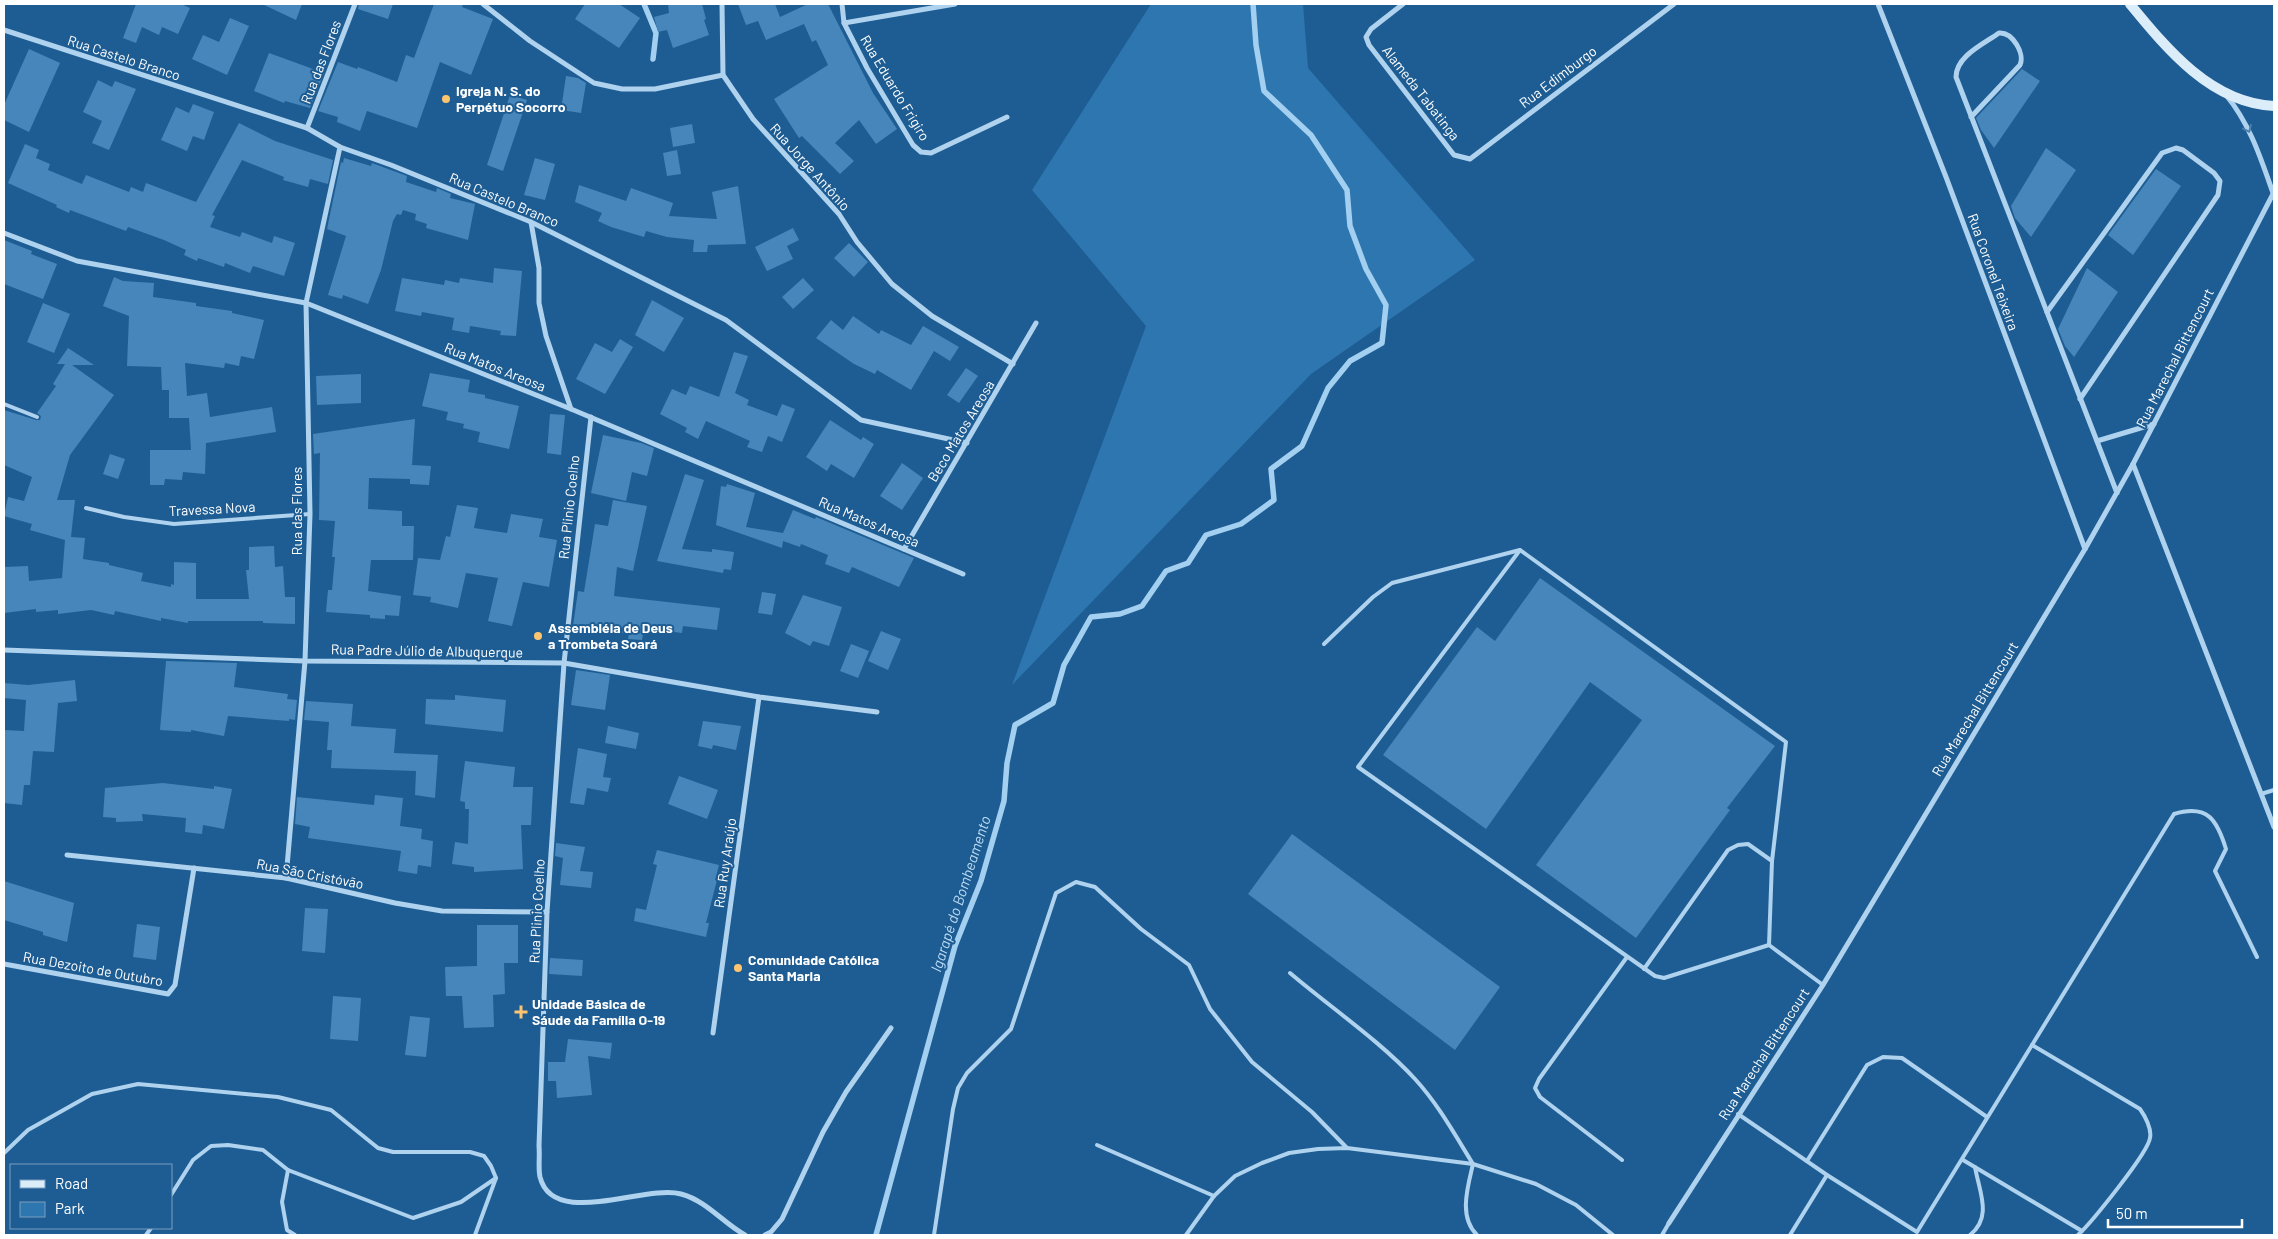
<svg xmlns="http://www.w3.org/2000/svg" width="2278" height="1239" viewBox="0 0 2278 1239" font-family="Barlow,sans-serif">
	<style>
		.green { fill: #2e76af }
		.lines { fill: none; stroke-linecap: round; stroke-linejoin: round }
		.stream { stroke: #a3cff0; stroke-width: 5.5 }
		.building { fill: #4686ba }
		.lane { stroke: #afd2ee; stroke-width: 4 }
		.street { stroke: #afd2ee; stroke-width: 5 }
		.secondary { stroke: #dcedfa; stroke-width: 10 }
		.oneway { stroke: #4a80ae }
		.poi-dot { fill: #fdc56f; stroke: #1e5d93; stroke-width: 2 }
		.labels { text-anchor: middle; stroke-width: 4; stroke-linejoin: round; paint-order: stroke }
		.street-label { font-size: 14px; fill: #fff; stroke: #1e5d93 }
		.poi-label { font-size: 14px; font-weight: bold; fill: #fff; stroke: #1e5d93; text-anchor: start }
		.water-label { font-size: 15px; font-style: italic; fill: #bcdcf5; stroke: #1e5d93 }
	</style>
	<rect width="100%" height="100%" fill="#1e5d93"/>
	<path class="green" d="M1151,4H1303L1308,68L1475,260L1311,374L1012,685L1146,326L1032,190Z"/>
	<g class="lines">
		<g class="stream">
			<path d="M644,4L656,33L653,59"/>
			<path d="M876,1235L955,946L981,881L1004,801L1007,763L1015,725L1053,703L1064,665L1091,617L1120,614L1142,606L1166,571L1188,563L1206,535L1241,524L1274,500L1271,469L1302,446L1328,388L1350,361L1382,343L1386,305L1366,269L1350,226L1347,190L1311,135L1264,91L1256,45L1253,4"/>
		</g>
	</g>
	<g class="building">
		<path d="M136,4H181L190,8L178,34L162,27L159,35L142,27L136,43L123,38Z"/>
		<path d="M262,4H302L296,20Z"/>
		<path d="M359,4H393L388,19L358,9Z"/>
		<path d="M434,4H463L462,7L493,19L471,75L440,62L417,128L367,111L360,131L337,122L338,117L318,111L338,62L357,69L358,67L397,82L406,55L414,58Z"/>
		<path d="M585,4H619L640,18L619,48L575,19Z"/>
		<path d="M668,4H702L706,19L704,20L709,35L673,48L667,30L658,32L654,17L669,13Z"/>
		<path d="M738,4H775L780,17L808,4H828L873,93L897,129L876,144L859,120L835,143L854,161L840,174L802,136L799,138L774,99L828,65L816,40L812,42L804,24L766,40L758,21L746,25Z"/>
		<path d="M230,18L249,26L227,75L192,59L203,35L219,42Z"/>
		<path d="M29,49L60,63L29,132L4,120V105Z"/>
		<path d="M269,53L324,73L310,108L285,101L284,103L254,91Z"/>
		<path d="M2022,69L2040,81L1994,148L1981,130L1976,118Z"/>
		<path d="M566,76L578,78L586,83L581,113L561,110Z"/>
		<path d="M98,80L112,87L115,81L136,89L109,150L92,143L102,121L83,112Z"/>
		<path d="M510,95L527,100L503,171L487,165Z"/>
		<path d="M193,104L214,112L204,140L193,136L187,151L161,140L176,107L189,113Z"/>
		<path d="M239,123L275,141L333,160L328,184L310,179L308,187L283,180L284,177L242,160L212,215L215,216L210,227L240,237L242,232L272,243L274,236L295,243L284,276L253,266L250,273L225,263L224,267L198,258L197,261L184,255L186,250L164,240L128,227L126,231L70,210L69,213L56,207L57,205L8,183L25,144L39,150L36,158L50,164L48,170L82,184L86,175L129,192L131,187L143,192L146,183L196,202Z"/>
		<path d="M692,124L695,143L673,147L670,128Z"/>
		<path d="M2046,148L2076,170L2031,237L2015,218L2011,206Z"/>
		<path d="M677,150L681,174L667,176L663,153Z"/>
		<path d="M344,158L371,166L372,163L407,176L406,182L436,192L437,188L451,194L450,198L475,204L468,240L426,228L427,224L415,220L416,214L403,210L401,215L397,214L393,221L381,270L368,304L343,295L342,299L328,295L346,236L327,229L341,162L343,163Z"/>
		<path d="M535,158L555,164L545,200L524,195Z"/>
		<path d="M2156,169L2181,186L2133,255L2108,235Z"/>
		<path d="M579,185L626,201L631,188L673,203L669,216L717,219L712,192L738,186L746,244L708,245L707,252H693L694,240L667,237L646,231L644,237L611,227L598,221L602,213L575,202Z"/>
		<path d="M793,228L799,240L787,246L793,259L767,271L755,247Z"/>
		<path d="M4,240L32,251L31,254L57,264L43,299L4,284Z"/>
		<path d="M849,243L868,262L854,277L834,258Z"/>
		<path d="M494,268L522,271L516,336L500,335L501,331L470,326L469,333L452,330L454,318L422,312L421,316L395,311L402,278L444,285L445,280L459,283L460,278L493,283Z"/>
		<path d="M2087,268L2118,292L2074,357L2065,346L2058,329Z"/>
		<path d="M114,277L123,281L154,283L153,297L196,303V306L232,311V313L264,320L254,359L241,356L239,366L225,363L224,368L185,363L187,396L207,393L210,417L272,407L276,432L206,443L205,474L183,472L182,480L165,479L164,485H150V450H191L189,418H169V390H162L161,367L127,366L129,316L103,306Z"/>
		<path d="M803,278L814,290L793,309L782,297Z"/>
		<path d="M652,300L684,318L664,352L635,335Z"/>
		<path d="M43,303L70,314L54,353L27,342Z"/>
		<path d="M853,316L879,334L881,330L911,345L923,326L959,347L950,361L934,351L911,390L877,370L875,374L854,364L816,338L831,320L843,330Z"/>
		<path d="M620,339L633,347L605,394L576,379L595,343L612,352Z"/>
		<path d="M68,348L94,365H72L114,395L70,455L57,500H75L71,537L85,538L83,559L109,563V565L143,573L141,581L171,587V584L174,585V562L196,563V599H249L246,570H249V547L274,546L275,567L283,566L285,597H295V624L263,623V621H188V623L161,618V621L115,611L114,615L91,610L58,614V610L36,612V609L4,613V567L28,566L29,581L62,578L65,540L30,530L32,524L4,516L8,497L24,501L32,477L4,465V410L36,420H40L41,416L37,413L56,386L53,384L65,364H57Z"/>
		<path d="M734,352L748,356L735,393L749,400L747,405L777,416L782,404L795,409L782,442L768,436L762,452L747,447L750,441L706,421L698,439L685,432L687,428L660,414L672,389L686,395L690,386L719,397Z"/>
		<path d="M966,368L978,376L959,403L947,395Z"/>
		<path d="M430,373L470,380L468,392L485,395V398L519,406L509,449L478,442L480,432L463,428L464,424L446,420L448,412L422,406Z"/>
		<path d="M361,374V403L317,405L316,376Z"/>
		<path d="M550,414L565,415L561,455L547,453Z"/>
		<path d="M415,419L412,465L431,466L429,485L410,484V479L369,478L368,509L402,511V526H414L413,560H371L368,591L401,596L399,616L385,615V619L370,618V615L326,612L328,590H332L335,557H332L335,521L319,520L320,453L314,454L313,434Z"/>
		<path d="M830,420L861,440L863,437L874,444L854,478L831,464L827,471L806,457Z"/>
		<path d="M603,435L641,443L654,448L647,476L632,472L626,501L591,493Z"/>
		<path d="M110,454L125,459L118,479L103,474Z"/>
		<path d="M902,463L923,478L902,510L880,496Z"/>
		<path d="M685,474L704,480L682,549L712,552V549L734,552L731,570L724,569L723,573L657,561Z"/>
		<path d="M727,484L755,493L746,527L783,533L793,510L815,519L816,517L914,558L899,587L852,567L849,573L825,564L828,555L801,544L800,547L783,541L782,548L716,525L721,486L726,487Z"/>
		<path d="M613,500L647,506L633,571L617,567L614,596L720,608L717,630L683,626L682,633L644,628L642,640L628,639L629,634L573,626L578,591L584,592L595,524L608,526Z"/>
		<path d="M457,505L478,508L474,528L507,533L511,514L543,519L539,537L557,540L549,587L523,582L512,626L488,621L498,578L466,573L458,608L430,602L431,597L413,595L418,558L440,560L446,536L450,537Z"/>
		<path d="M1540,578L1775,746L1727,808L1730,810L1636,938L1536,865L1642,720L1590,682L1486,829L1383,755L1477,627L1495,641Z"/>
		<path d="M762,592L776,594L772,615L758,613Z"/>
		<path d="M803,595L842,607L829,646L813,641L810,646L785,633Z"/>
		<path d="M881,631L901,639L888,670L868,661Z"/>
		<path d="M851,644L869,651L858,678L840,671Z"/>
		<path d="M166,661L237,663L234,687L288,694L287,699L297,700L295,720L289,719V721L228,716L224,736L191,730V732L160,730Z"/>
		<path d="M576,670L610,675L605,710L571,705Z"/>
		<path d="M75,680L77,701L58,703L54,752L33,751L30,785H24L22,805L4,803V730L24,731L26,700L4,698V683L28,685Z"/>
		<path d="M455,695L506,700L503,732L425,724L426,699L455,700Z"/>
		<path d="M306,701L353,704L351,726L396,729L394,753L438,755L435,798L415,795L416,771L331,768L332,750H327L329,722L304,720Z"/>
		<path d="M703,721L741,726L736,750L713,745L712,749L698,746Z"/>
		<path d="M608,726L639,733L636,749L605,743Z"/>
		<path d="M578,748L607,754L603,777L611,778L608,792L587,788L584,805L570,803Z"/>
		<path d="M465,761L515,767L513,787H533L531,825H521L523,869L474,872V867L452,864L455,842L468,844L469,809H465V802L460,801Z"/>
		<path d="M679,776L718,790L707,819L668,804Z"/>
		<path d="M163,783L214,789V786L232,789L224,829L203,825L202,834L185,832L186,818L142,814L143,821L116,822V818L103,817L105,788Z"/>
		<path d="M375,795L403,798L400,826L422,829L421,839L433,841L431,867L418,865L417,874L398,871L401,851L308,838L310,827L295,824L297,797L374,805Z"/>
		<path d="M1292,834L1500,987L1455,1050L1248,894Z"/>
		<path d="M556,843L585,847L580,871L593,872L591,888L560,885L563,858L555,856Z"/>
		<path d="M657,850L719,865L715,880H717L706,923H709L706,937L634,921L636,908L646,910L657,865L653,864Z"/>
		<path d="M4,881L74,903L67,942L43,935V932L4,920Z"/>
		<path d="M305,908L328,909L325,953L302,951Z"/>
		<path d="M137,924L160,927L156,960L133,957Z"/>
		<path d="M477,925H518V963H504L505,994L493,995L494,1027L464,1028L462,996H446L445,967L477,966Z"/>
		<path d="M550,958L583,960L582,976L549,974Z"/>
		<path d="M333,996L361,998L358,1041L330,1039Z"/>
		<path d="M410,1016L430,1018L426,1057L405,1055Z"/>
		<path d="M568,1039L612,1043L610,1059L588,1056L592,1095L557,1098L556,1081H548V1062H565Z"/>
	</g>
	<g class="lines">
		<g class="lane">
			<path d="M4,404L37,417"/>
			<path d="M86,508L124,517L174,524L310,514"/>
			<path d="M1520,550L1786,742L1772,861L1769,945L1664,978L1655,976L1358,767Z"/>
			<path d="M1324,644L1373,597L1392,583L1520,550"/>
			<path d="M2261,794L2274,790"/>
			<path d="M1769,945L1823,985"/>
			<path d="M1644,969L1728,850L1738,845L1748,844L1772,861"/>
			<path d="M1290,973C1330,1007 1380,1041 1415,1079C1438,1104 1455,1135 1473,1164C1468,1186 1458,1217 1477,1235"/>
			<path d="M2032,1045L2140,1109C2145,1116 2152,1129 2150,1138C2148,1153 2091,1223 2078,1235"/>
			<path d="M1738,1114L1827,1175L1917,1232L2174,814C2208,804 2217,820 2226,849L2215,871L2257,957"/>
			<path d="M1097,1145L1214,1196"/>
			<path d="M4,1153L28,1130L92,1094L138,1084L278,1097L331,1110L378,1148L393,1152H470L484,1156L491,1166L496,1178"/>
			<path d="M1622,1160L1540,1097L1535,1088L1539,1079L1627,957"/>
			<path d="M1963,1160L2082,1231"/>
			<path d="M1807,1161L1867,1065L1883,1057L1902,1058L1987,1117"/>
			<path d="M288,1170L282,1202L287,1230L295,1235"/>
			<path d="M171,1195L193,1160L211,1146L228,1145L263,1150L288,1170L413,1218L461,1202L496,1178L475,1235"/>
			<path d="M146,1235L151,1228"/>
			<path d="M934,1235L953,1109L958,1088L967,1073L1011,1029L1056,893L1076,882L1095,887L1141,929L1189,965L1210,1009L1252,1062L1312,1112L1347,1148"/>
			<path d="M1186,1235L1214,1196L1235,1176L1262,1163L1289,1153L1318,1149L1347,1148L1473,1164L1536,1184L1576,1205L1613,1235"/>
			<path d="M1662,1235L1669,1223"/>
			<path d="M1790,1235L1827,1175"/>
			<path d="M1970,1235C1993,1217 1979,1191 1975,1167"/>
		</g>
		<g class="street">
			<path d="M483,4L530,41L594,83L622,89H655L723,75"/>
			<path d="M722,4L723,75L753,119L839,214L857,242L892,284L932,316L1013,364"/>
			<path d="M842,4L844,23L867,68L913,145L921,152L931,153L1007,117"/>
			<path d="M1403,4L1371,29L1366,37L1369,45L1454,155L1470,159L1674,4"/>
			<path d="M1878,4L1946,177L2085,549"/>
			<path d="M844,23L955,4"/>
			<path d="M4,30L307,128L340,147L391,165L531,222L726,320L861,420L967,443"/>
			<path d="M2226,95C2250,124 2261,159 2273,193"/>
			<path d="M1971,117L2020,65C2025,54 2013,32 1999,33C1984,44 1956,56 1956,77L2117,493"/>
			<path d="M307,128L355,4"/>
			<path d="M531,222L539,268V303L546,336L571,409"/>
			<path d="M4,233L77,261L306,303L571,409L963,574"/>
			<path d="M2047,312L2162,153L2176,148L2183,150L2214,173L2220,181L2218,195L2080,399"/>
			<path d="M591,417L564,663L547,912L539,1146C540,1156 538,1168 540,1177C553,1229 645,1184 681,1194C707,1201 723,1223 745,1235"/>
			<path d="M2097,441L2154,424"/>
			<path d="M2133,464L2274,827"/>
			<path d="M904,549L1036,323"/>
			<path d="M4,650L305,661L564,663L759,697L877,712"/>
			<path d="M67,855L286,878L395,903L442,911L547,912"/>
			<path d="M286,878L305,661L310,514L306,303L340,147"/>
			<path d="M4,964L168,994L175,985L194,868"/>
			<path d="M713,1033L759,697"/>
			<path d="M1669,1223L1823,985L2085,549L2133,464L2274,192"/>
			<path d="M765,1235L771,1232L782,1219L823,1132L846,1092L891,1028"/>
		</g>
		<path class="secondary" d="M2130,4C2167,49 2211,103 2274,106"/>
	</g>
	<defs><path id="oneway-chevron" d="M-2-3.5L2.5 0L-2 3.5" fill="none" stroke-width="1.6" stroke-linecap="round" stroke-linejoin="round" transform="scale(1.25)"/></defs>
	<use class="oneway" href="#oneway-chevron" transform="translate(2248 129) rotate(65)"/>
	<g class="poi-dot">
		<circle cx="446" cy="99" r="5"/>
		<circle cx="538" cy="636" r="5"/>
		<circle cx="738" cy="968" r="5"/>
		<path d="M518.5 1004.5h5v5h5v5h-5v5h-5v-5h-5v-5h5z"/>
	</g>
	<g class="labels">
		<g class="street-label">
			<text transform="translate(124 58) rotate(18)" y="5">Rua Castelo Branco</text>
			<text transform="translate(321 62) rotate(-69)" y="5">Rua das Flores</text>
			<text transform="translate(1558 77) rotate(-37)" y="5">Rua Edimburgo</text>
			<text transform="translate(895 88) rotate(59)" y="5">Rua Eduardo Frigiro</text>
			<text transform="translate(1421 93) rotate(52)" y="5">Alameda Tabatinga</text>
			<text transform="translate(810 167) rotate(48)" y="5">Rua Jorge Antônio</text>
			<text transform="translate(504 200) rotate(23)" y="5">Rua Castelo Branco</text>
			<text transform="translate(1993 272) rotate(70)" y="5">Rua Coronel Teixeira</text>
			<text transform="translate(2175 358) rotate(-63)" y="5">Rua Marechal Bittencourt</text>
			<text transform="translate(495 367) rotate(22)" y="5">Rua Matos Areosa</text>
			<text transform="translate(961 431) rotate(-59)" y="5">Beco Matos Areosa</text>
			<text transform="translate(569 507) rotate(-84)" y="5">Rua Plinio Coelho</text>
			<text transform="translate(212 509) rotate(-3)" y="5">Travessa Nova</text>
			<text transform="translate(297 511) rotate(-90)" y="5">Rua das Flores</text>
			<text transform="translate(869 522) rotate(23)" y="5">Rua Matos Areosa</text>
			<text transform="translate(427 651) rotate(1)" y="5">Rua Padre Júlio de Albuquerque</text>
			<text transform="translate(1975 709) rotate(-59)" y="5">Rua Marechal Bittencourt</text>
			<text transform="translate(725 863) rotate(-82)" y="5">Rua Ruy Araújo</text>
			<text transform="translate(310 874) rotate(11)" y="5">Rua São Cristóvão</text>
			<text transform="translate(537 911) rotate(-87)" y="5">Rua Plinio Coelho</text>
			<text transform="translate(93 969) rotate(10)" y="5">Rua Dezoito de Outubro</text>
			<text transform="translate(1764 1054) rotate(-57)" y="5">Rua Marechal Bittencourt</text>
		</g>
		<g class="poi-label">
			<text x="456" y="96">Igreja N. S. do<tspan x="456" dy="16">Perpétuo Socorro</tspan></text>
			<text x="548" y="633">Assembléia de Deus<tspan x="548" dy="16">a Trombeta Soará</tspan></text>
			<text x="748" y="965">Comunidade Católica<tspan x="748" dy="16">Santa Maria</tspan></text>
			<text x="532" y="1009">Unidade Básica de<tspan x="532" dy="16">Sáude da Família O-19</tspan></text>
		</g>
		<g class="water-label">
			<text transform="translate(961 894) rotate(-72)" y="5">Igarapé do Bombeamento</text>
		</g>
	</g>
	<rect width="2278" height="1239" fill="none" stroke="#ffffff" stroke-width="10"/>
	<rect x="10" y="1164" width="162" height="65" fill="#1e5d93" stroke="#789ebe"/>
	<rect x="20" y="1180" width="25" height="8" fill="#dcedfa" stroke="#789ebe"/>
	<text x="55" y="1189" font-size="15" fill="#ffffff">Road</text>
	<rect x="20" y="1202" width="25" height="15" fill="#2e76af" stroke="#789ebe"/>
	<text x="55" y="1214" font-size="15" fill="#ffffff">Park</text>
	<path d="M2108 1219v8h134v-8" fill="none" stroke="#ffffff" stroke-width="2.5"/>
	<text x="2116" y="1219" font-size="15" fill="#ffffff" stroke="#1e5d93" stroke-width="4" paint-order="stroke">50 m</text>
</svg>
